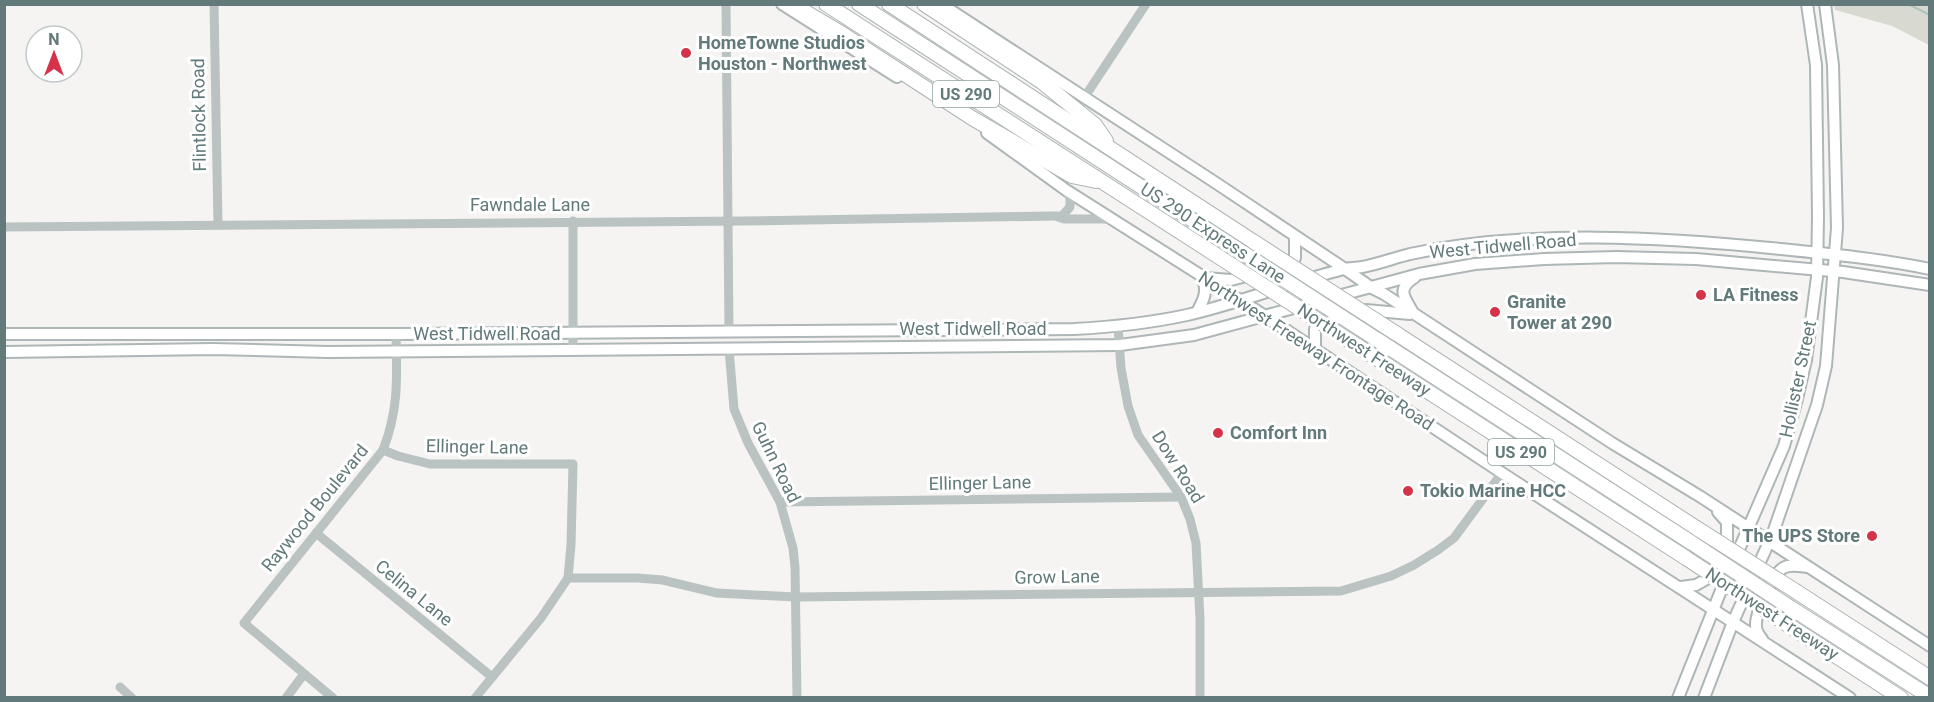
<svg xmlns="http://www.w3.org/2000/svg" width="1934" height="702" viewBox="0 0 1934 702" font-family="Roboto,sans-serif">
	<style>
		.green { fill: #d8dad2 }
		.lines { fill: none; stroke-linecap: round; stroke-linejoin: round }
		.stream { stroke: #b0c2bf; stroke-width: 2 }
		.major-casing { stroke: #aeb6b7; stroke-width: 14 }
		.highway-casing { stroke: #aeb5b6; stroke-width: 16 }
		.minor { stroke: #bac2c2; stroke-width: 9 }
		.major { stroke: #fff; stroke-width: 10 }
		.highway { stroke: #fff; stroke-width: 14 }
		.highway-bridge-casing { stroke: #aeb5b6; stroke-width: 16; stroke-linecap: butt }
		.highway-bridge { stroke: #fff; stroke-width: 14 }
		.poi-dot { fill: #d53349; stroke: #fff; stroke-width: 2 }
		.labels { text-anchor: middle; stroke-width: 6; stroke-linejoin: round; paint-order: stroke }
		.shield { fill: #fff; stroke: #92a2a3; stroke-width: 1.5 }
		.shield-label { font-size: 16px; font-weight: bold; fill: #637a7b }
		.poi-label { font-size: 18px; font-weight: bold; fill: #637a7b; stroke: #fff; text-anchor: start }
		.street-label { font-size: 18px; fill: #637a7b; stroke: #fff }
	</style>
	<rect width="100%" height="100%" fill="#f5f4f2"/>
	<path class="green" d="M1834,5H1929V45L1892,26L1835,10Z"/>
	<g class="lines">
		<path class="stream" d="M1908,4L1930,15"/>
		<g class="major-casing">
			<g id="major">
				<path d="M782,4L897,77"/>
				<path d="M941,4L1213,181L1345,269L1372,288L1384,294L1612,443L1701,497L1930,646"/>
				<path d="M987,133L1066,190L1265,316L1502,473L1850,698"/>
				<path d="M1205,278L1231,280L1287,265L1295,258V237"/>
				<path d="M1412,311C1403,295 1397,289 1415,277"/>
				<path d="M1197,312C1203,301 1209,291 1202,278"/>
				<path d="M4,334H396L1074,329C1112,327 1150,323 1187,315C1240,303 1291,282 1344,269C1350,268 1356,268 1362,267C1378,264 1394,258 1410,254C1528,229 1662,237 1781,249C1831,254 1881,259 1930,269"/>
				<path d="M1315,350V329L1323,321L1366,310L1410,314"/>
				<path d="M4,352L213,349L328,352L1120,345L1194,335L1419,274L1475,264L1544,259L1616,257L1696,259L1843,272L1930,285"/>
				<path d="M1681,587L1696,585L1712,576L1727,541V522L1718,512"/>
				<path d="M1762,639C1759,635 1756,632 1756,626C1755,614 1773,574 1783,568C1790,564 1799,566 1807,567"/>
				<path d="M1678,698L1720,593L1784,446L1797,399L1806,360L1817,277L1818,217L1816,65L1807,4"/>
				<path d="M1704,698L1733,622L1773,533L1817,405L1826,366L1837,228L1833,65L1825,4"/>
			</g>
		</g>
		<g class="highway-casing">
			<g id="highway">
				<path d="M792,4L841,33L972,118L1072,176L1096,181"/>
				<path d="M826,4L1213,253"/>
				<path d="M859,4L1234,247"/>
				<path d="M889,4L1254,242"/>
				<path d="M924,4L1042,82L1095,125L1106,141"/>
				<path d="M1397,334L1698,529"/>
				<path d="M1376,339L1692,543"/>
				<path d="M1356,345L1686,558"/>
				<path d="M1797,592L1930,678"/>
				<path d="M1791,608L1930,697"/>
				<path d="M1785,623L1901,698"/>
			</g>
		</g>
		<g class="minor">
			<path d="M214,4L218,224"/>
			<path d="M726,4L729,332"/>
			<path d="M1084,98L1146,4"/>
			<path d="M1058,217L1064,219H1110"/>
			<path d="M573,221V350"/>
			<path d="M4,227L743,221L1055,216H1062L1070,207V198L1066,190"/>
			<path d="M1118,326L1121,368L1128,406L1138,435L1181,497L1190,519L1196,543L1200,619V698"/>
			<path d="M729,349L734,409L748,443L780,502L793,548L795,567L797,698"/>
			<path d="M383,450L398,456L430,464H573L571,545L568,578L541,618L475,698"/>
			<path d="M780,502L1181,497"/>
			<path d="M316,533L492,677"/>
			<path d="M568,578H638L663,580L717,593L795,597L1341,591L1391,576L1414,565L1438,550L1454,538L1502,473"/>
			<path d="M120,687L132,698"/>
			<path d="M286,698L304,674"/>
			<path d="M333,698L244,623L383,450C399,409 397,377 396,334"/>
		</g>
		<use href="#major" class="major"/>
		<use href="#highway" class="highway"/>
		<g class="highway-bridge-casing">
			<g id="highway-bridge">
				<path d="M1254,242L1397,334"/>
				<path d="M1234,247L1376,339"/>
				<path d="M1213,253L1356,345"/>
				<path d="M1698,529L1797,592"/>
				<path d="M1692,543L1791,608"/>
				<path d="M1686,558L1785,623"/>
			</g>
		</g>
		<use href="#highway-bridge" class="highway-bridge"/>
	</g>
	<g class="poi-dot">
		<circle cx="686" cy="53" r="6"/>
		<circle cx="1701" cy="295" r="6"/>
		<circle cx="1495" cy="312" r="6"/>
		<circle cx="1218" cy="433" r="6"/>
		<circle cx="1408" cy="491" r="6"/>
		<circle cx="1872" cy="536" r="6"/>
	</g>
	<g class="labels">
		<g class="shield">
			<rect x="933" y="81" width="66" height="26" rx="4.5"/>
			<rect x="1488" y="439" width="66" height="26" rx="4.5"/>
		</g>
		<g class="shield-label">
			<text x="966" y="100">US 290</text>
			<text x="1521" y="458">US 290</text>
		</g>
		<g class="poi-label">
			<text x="698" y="49">HomeTowne Studios<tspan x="698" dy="21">Houston - Northwest</tspan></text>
			<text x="1713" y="301">LA Fitness</text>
			<text x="1507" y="308">Granite<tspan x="1507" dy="21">Tower at 290</tspan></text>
			<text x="1230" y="439">Comfort Inn</text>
			<text x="1420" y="497">Tokio Marine HCC</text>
			<text x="1860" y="542" text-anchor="end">The UPS Store</text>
		</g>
		<g class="street-label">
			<text transform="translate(199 115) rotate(-91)" y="6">Flintlock Road</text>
			<text x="530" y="211">Fawndale Lane</text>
			<text transform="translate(1213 233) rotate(33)" y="6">US 290 Express Lane</text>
			<text transform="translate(1503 246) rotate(-5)" y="6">West Tidwell Road</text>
			<text x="973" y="335">West Tidwell Road</text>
			<text x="487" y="340">West Tidwell Road</text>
			<text transform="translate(1364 350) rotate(33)" y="6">Northwest Freeway</text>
			<text transform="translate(1316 351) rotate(33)" y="6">Northwest Freeway Frontage Road</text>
			<text transform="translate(1798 379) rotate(-78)" y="6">Hollister Street</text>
			<text transform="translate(477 447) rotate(1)" y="6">Ellinger Lane</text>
			<text transform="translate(776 462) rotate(64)" y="6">Guhn Road</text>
			<text transform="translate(1178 467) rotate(58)" y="6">Dow Road</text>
			<text transform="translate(980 483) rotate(-1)" y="6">Ellinger Lane</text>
			<text transform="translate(315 508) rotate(-51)" y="6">Raywood Boulevard</text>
			<text transform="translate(1057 577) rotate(-1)" y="6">Grow Lane</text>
			<text transform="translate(414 593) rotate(39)" y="6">Celina Lane</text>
			<text transform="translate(1772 614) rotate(33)" y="6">Northwest Freeway</text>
		</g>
	</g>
	<rect width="1934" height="702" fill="none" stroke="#637a7b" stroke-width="12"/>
	<g transform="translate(54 54)"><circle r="28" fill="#ffffff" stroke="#c1caca" stroke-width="1.5"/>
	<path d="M0-4.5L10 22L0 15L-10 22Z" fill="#d53349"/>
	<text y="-9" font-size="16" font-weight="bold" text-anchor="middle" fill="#637a7b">N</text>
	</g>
</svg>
